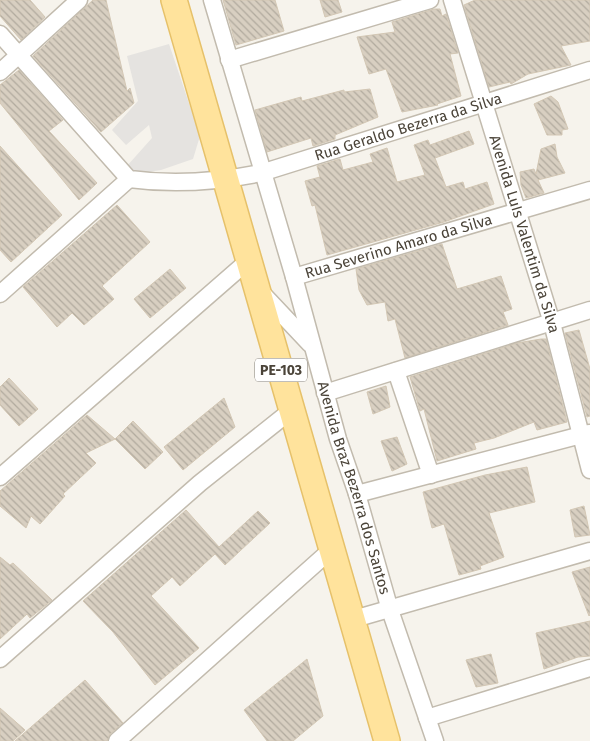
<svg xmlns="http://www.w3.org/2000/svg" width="590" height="741" viewBox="0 0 590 741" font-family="'Fira Sans',sans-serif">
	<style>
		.parking { fill: #e5e3e0 }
		.building { fill: url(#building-back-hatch); stroke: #d3c7b4 }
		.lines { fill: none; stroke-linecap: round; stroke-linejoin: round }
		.street-casing { stroke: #c2bbae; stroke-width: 19 }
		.primary-casing { stroke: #e6c16a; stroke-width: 28 }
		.street { stroke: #fff; stroke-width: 16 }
		.primary { stroke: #ffe39c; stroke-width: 25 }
		.labels { text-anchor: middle; stroke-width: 5; stroke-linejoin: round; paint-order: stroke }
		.shield { fill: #fff; stroke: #817c74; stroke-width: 1 }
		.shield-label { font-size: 14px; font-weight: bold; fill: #4b4439 }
		.street-label { font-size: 15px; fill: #4b4439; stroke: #fff }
	</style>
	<defs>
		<pattern id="building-back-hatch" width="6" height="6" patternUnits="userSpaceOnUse" patternTransform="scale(1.25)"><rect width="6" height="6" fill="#d8cfc1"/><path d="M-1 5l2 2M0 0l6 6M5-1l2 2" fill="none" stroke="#b1aa9e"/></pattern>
	</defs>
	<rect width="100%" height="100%" fill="#f6f3ec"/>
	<path class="parking" d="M169,44L200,136L193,159L161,170L134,174L127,166L152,138L149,125L126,145L112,130L138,101L127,56Z"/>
	<g class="building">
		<path d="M0,0H30L45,17L21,40L0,16Z"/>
		<path d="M93,0H106L127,91L130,88L134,103L101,132L33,56Z"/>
		<path d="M223,0H275L284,31L236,45Z"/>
		<path d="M320,0H338L342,12L325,17Z"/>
		<path d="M475,0H590V41L561,46L571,65L528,74L511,84L510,82L489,87L464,5Z"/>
		<path d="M434,9H440L442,16L446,14L458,53L450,54L461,96L437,104L438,105L402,112L386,69L369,74L357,37L395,32L392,22Z"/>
		<path d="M19,70L63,120L49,131L97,183L79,200L0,103V85Z"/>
		<path d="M370,89L378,117L335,135V139L313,146L311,138L267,152L255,110L301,97L302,101L344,90V92Z"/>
		<path d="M551,96L558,102L568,129L562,130V135H547L534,104Z"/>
		<path d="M469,131L474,144L435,158L446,187L463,182L465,189L487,182L494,204L444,222L327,255L315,205L312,206L305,181L320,177L317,166L340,159L343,170L373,162L370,154L387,148L397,182L425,175L414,145L428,140L430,145Z"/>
		<path d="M555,144L557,157L565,173L538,180L544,193L526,198L521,185L520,172L534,169L536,174L541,149Z"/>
		<path d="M0,146L62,215L11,262L0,250Z"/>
		<path d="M117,205L150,242L102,286L114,299L84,325L72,313L57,327L23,287Z"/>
		<path d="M442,244L457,289L501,276L512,309L503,312L508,325L405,358L395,319L388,321L385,302L367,305L359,290L356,269Z"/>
		<path d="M170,269L186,288L150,318L134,299Z"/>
		<path d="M579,330L590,369V416L587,417L565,333Z"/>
		<path d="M541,339H546L567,422L537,430L534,422L494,438L474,443L476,449L437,461L424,409L420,411L410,377L517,343Z"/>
		<path d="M9,378L38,409L19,426L0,405V387Z"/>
		<path d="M386,386L390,407L373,414L367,392Z"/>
		<path d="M224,398L235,427L183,470L164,447Z"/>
		<path d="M87,415L115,439L86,453L96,463L63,494L65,496L40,524L31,516L26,528L0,506V491Z"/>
		<path d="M133,421L163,452L145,469L115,439Z"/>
		<path d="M397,437L407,464L392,471L381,441Z"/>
		<path d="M527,467L535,502L489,513L504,557L480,566L481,569L459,575L444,524L432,528L423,492L485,475Z"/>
		<path d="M584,506L590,535L575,537L570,510Z"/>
		<path d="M186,510L219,547L258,511L270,523L225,565L215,554L180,586L172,577L151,596L199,648L155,685L113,632L83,601Z"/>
		<path d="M0,557L10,565L13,563L52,600L30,618L27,614L0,639Z"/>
		<path d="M590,567V615L589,616L572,572Z"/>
		<path d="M590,621V656L578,657L544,669L536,633Z"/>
		<path d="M491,654L498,683L476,687L466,660Z"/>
		<path d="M307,659L323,716L293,741H267L244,710Z"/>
		<path d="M85,680L123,723L110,734L107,741H15Z"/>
		<path d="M0,708L25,730L13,741H0Z"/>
	</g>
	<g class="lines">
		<g class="street-casing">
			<g id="street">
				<path id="s1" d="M212,0L294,277L338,439L357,494L390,610L435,741"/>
				<path id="s2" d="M452,0L552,323L590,470"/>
				<path id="s3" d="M0,34L129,179C174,185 217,182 261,173L590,70"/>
				<path d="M229,60L430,0"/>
				<path d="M0,72L79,0"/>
				<path id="s4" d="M294,277L590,190"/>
				<path d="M260,291L310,344"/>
				<path d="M0,294L129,179"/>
				<path d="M396,371L431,475"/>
				<path d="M325,393L590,310"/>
				<path d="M0,477L249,260"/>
				<path d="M357,494L589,433"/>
				<path d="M354,619L590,551"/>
				<path d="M0,659L200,483L293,409"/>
				<path d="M427,718L590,668"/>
				<path d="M117,741L333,548"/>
			</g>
		</g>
		<g class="primary-casing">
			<path id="primary" d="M174,0L387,741"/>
		</g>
		<use href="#street" class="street"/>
		<use href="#primary" class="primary"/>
	</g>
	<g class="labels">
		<rect class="shield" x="255" y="358.5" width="52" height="23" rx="4"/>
		<g class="shield-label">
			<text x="281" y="375">PE-103</text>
		</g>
		<g class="street-label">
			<text dy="5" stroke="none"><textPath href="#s3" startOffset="481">Rua Geraldo Bezerra da Silva</textPath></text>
			<text dy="5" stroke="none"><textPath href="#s2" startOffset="245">Avenida LuIs Valentim da Silva</textPath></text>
			<text dy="5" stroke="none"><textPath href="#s4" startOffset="109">Rua Severino Amaro da Silva</textPath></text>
			<text dy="5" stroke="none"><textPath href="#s1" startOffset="508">Avenida Braz Bezerra dos Santos</textPath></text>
		</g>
	</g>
</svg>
